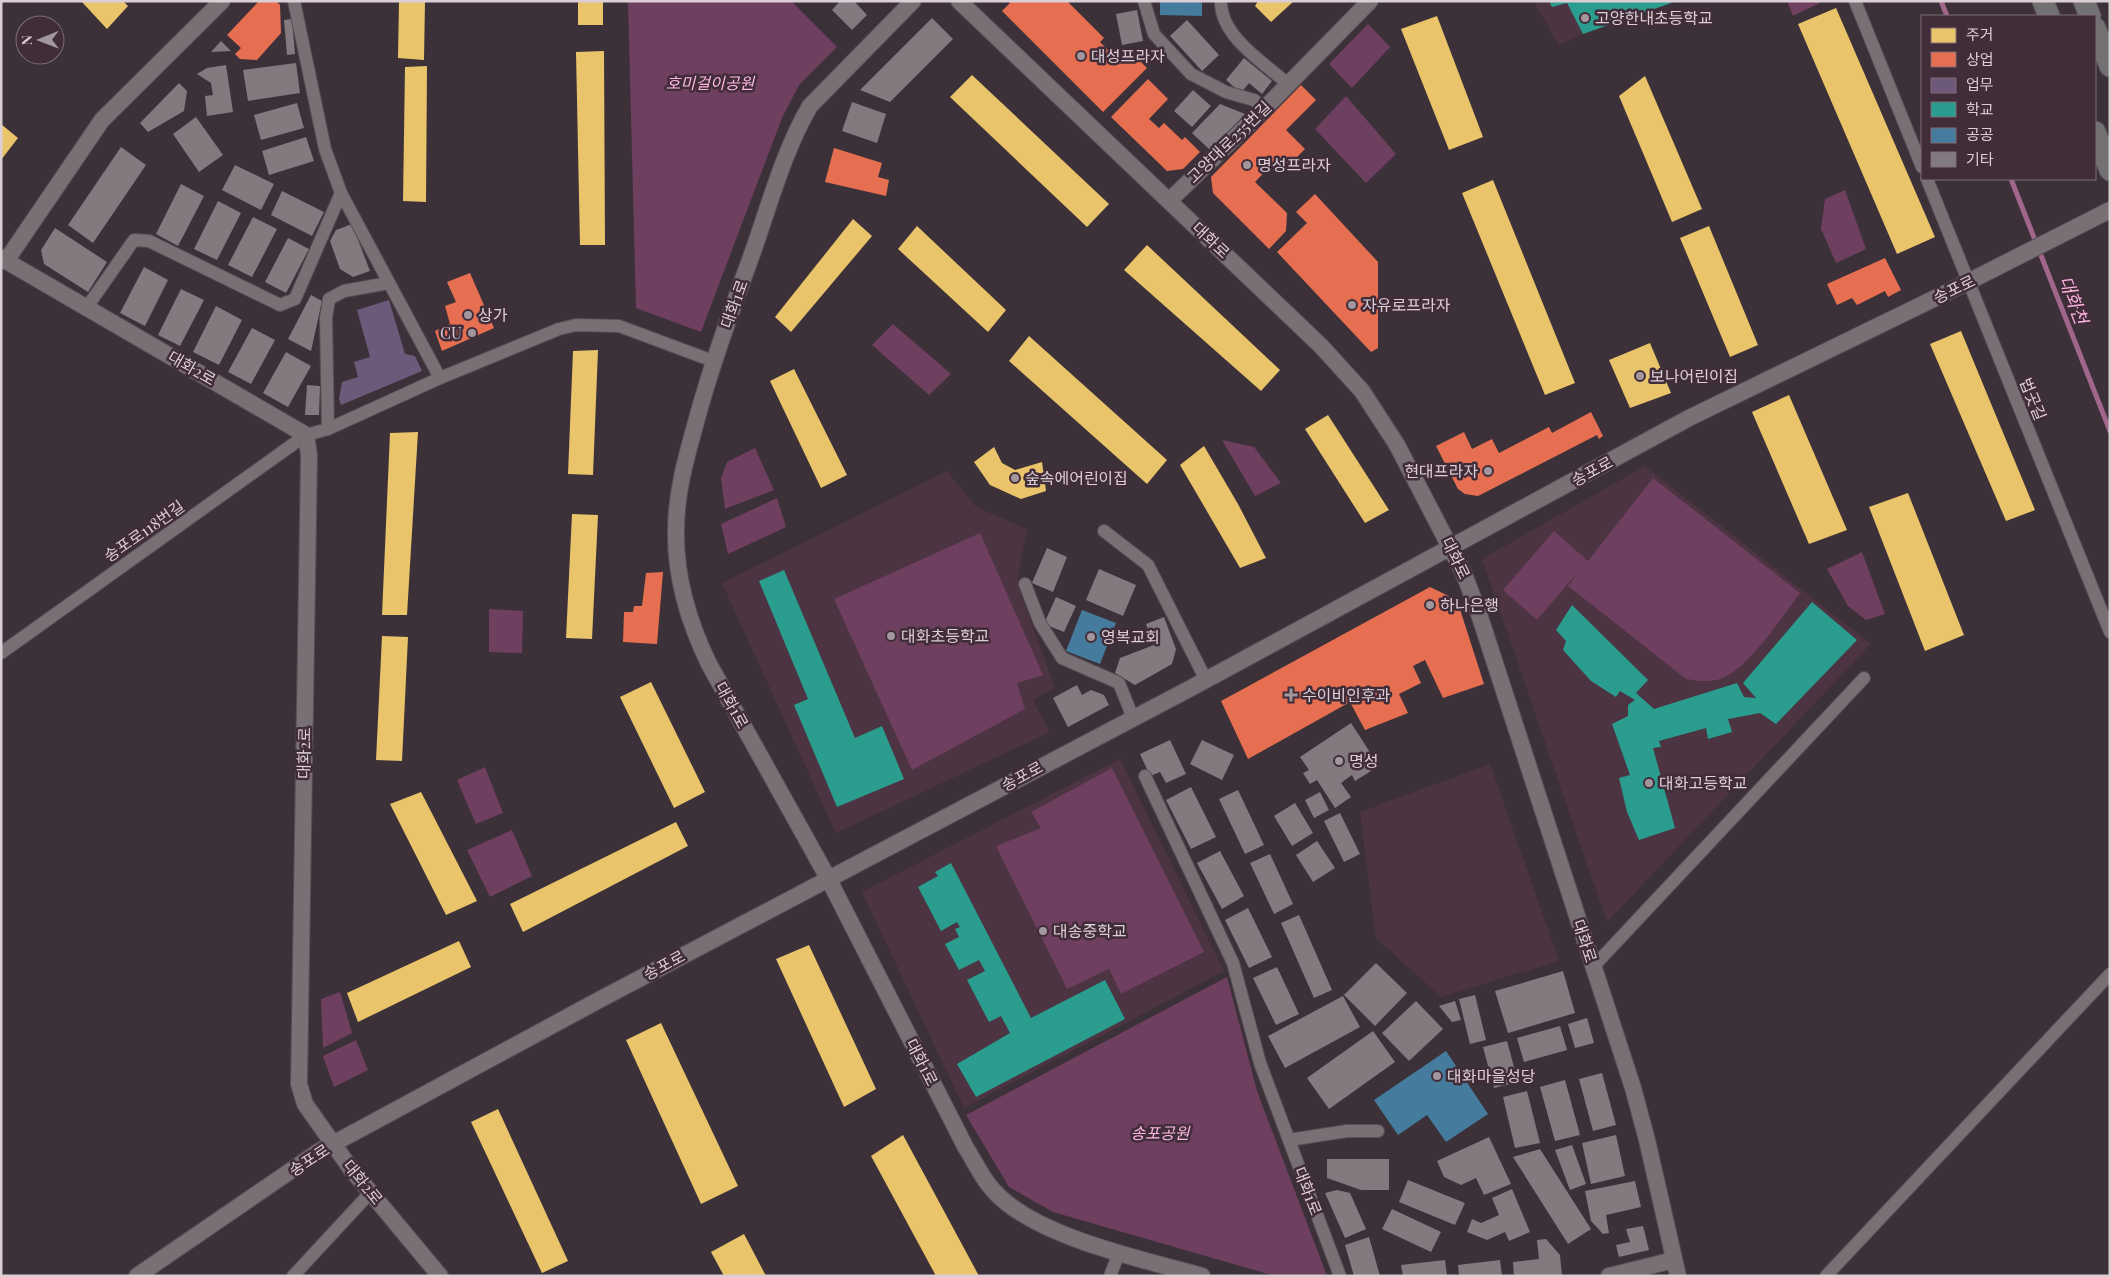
<svg xmlns="http://www.w3.org/2000/svg" width="2111" height="1277" viewBox="0 0 2111 1277" font-family="'Playfair Display','Noto Sans KR',serif">
	<style>
		.built { fill: #4c3442 }
		.green { fill: #6e3f5e }
		.homes { fill: #e9c46a }
		.shops { fill: #e76f51 }
		.offices { fill: #6d597a }
		.schools { fill: #2a9d8f }
		.public { fill: #457b9d }
		.lines { fill: none; stroke-linecap: round; stroke-linejoin: round }
		.stream { stroke: #a0668b; stroke-width: 5 }
		.building { fill: #837a80 }
		.minor-casing { stroke: #574e53; stroke-width: 14 }
		.tertiary-casing { stroke: #574e53; stroke-width: 18 }
		.primary-casing { stroke: #574e53; stroke-width: 23 }
		.minor { stroke: #787075; stroke-width: 12 }
		.tertiary { stroke: #787075; stroke-width: 16 }
		.primary { stroke: #727072; stroke-width: 21 }
		.poi-dot { fill: #a3979e; stroke: #402d39; stroke-width: 2 }
		.labels { text-anchor: middle; stroke-width: 5; stroke-linejoin: round; paint-order: stroke }
		.poi-label { font-size: 16px; fill: #dbced5; stroke: #402d39; text-anchor: start }
		.park-label { font-size: 16px; font-style: italic; fill: #feb7e3; stroke: #402d39 }
		.street-label { font-size: 16px; fill: #dbced5; stroke: #402d39 }
		.water-label { font-size: 18px; font-style: italic; fill: #f8b1dd; stroke: #402d39 }
	</style>
	<rect width="100%" height="100%" fill="#3c3138"/>
	<g class="built">
		<path d="M1533,1H1675L1583,34L1559,45Z"/>
		<path d="M1645,466L1871,644L1607,922L1482,559Z"/>
		<path d="M947,471L976,507L1027,529L1017,583L1055,688L1033,700L1050,732L836,833L722,583Z"/>
		<path d="M1120,759L1224,971L964,1108L862,892Z"/>
		<path d="M1490,764L1559,961L1441,997L1376,938L1360,812Z"/>
	</g>
	<g class="green">
		<path d="M628,1H791L837,47L799,85L782,118L701,332L636,308Z"/>
		<path d="M1787,1H1824L1793,16Z"/>
		<path d="M1368,24L1390,47L1352,88L1329,64Z"/>
		<path d="M1346,96L1396,154L1366,183L1315,129Z"/>
		<path d="M1845,190L1866,249L1836,263L1821,229L1825,199Z"/>
		<path d="M893,324L951,374L929,395L872,345Z"/>
		<path d="M1222,440L1254,447L1281,483L1255,496Z"/>
		<path d="M755,448L774,490L725,509L721,478L727,462Z"/>
		<path d="M1653,478L1800,593C1782,617 1746,673 1717,680C1707,682 1697,681 1686,679L1568,586L1578,572L1537,620L1503,590L1554,531L1588,561Z"/>
		<path d="M777,498L786,527L728,554L721,524Z"/>
		<path d="M980,533L1043,675L1017,683L1025,709L912,770L834,599Z"/>
		<path d="M1862,552L1885,614L1866,620L1848,606L1827,569Z"/>
		<path d="M489,609L523,611L522,653L489,652Z"/>
		<path d="M485,767L503,813L476,824L457,780Z"/>
		<path d="M1112,768L1204,952L1121,994L1109,969L1067,989L996,846L1041,828L1031,812Z"/>
		<path d="M512,830L532,876L490,897L467,850Z"/>
		<path d="M1227,977L1257,1091L1327,1276H1275L1053,1212L1009,1187L966,1115Z"/>
		<path d="M340,992L352,1033L323,1048L321,999Z"/>
		<path d="M356,1040L368,1070L334,1087L323,1056Z"/>
	</g>
	<g class="homes">
		<path d="M81,1H123L128,6L107,29Z"/>
		<path d="M399,1H425L424,60L398,58Z"/>
		<rect x="578" y="1" width="25" height="24"/>
		<path d="M1258,1H1294L1271,22L1255,6Z"/>
		<path d="M1836,8L1935,237L1897,254L1798,24Z"/>
		<path d="M1437,16L1483,137L1449,150L1401,29Z"/>
		<path d="M604,51L605,245H580L576,52Z"/>
		<path d="M427,66L426,202L403,201L405,67Z"/>
		<path d="M972,75L1109,204L1087,227L950,97Z"/>
		<path d="M1645,76L1702,209L1672,222L1619,96Z"/>
		<path d="M1,124L18,138L1,160Z"/>
		<path d="M1493,180L1575,383L1545,395L1462,193Z"/>
		<path d="M853,219L872,236L791,332L775,317Z"/>
		<path d="M917,226L1006,310L988,332L898,249Z"/>
		<path d="M1709,226L1758,345L1730,357L1680,238Z"/>
		<path d="M1147,245L1280,370L1261,391L1124,270Z"/>
		<path d="M1961,331L2035,510L2006,521L1930,344Z"/>
		<path d="M1029,336L1167,460L1147,484L1009,361Z"/>
		<path d="M1650,343L1671,393L1630,408L1609,360Z"/>
		<path d="M598,350L593,475L568,474L573,351Z"/>
		<path d="M794,369L847,475L821,488L770,381Z"/>
		<path d="M1789,395L1847,530L1809,544L1752,412Z"/>
		<path d="M1328,415L1389,510L1365,523L1305,429Z"/>
		<path d="M418,432L407,615H382L390,433Z"/>
		<path d="M1204,446L1238,504L1266,558L1240,568L1180,465Z"/>
		<path d="M994,447L1002,463L1015,470L1042,462L1046,491L1021,499L990,485L974,462Z"/>
		<path d="M1908,493L1964,635L1925,651L1869,507Z"/>
		<path d="M572,514L598,515L592,639L566,638Z"/>
		<path d="M382,636L408,637L402,761L376,760Z"/>
		<path d="M651,682L705,792L674,808L620,697Z"/>
		<path d="M421,792L477,901L446,915L390,804Z"/>
		<path d="M676,822L688,846L523,932L510,904Z"/>
		<path d="M459,941L471,967L358,1022L347,993Z"/>
		<path d="M809,945L876,1089L844,1107L776,959Z"/>
		<path d="M661,1023L738,1186L701,1204L626,1040Z"/>
		<path d="M498,1109L568,1261L542,1273L471,1122Z"/>
		<path d="M903,1135L979,1276H936L871,1156Z"/>
		<path d="M744,1234L766,1276H724L711,1252Z"/>
	</g>
	<g class="shops">
		<path d="M259,1H276L280,5L281,33L257,60L240,59L235,54L241,48L227,35Z"/>
		<path d="M1008,1H1067L1104,38L1100,42L1117,59L1124,52L1130,58L1134,55L1147,68L1103,112L1002,11L1010,3Z"/>
		<path d="M1148,79L1168,99L1149,119L1159,128L1164,123L1182,140L1185,137L1200,152L1183,169L1167,171L1111,117Z"/>
		<path d="M1301,85L1316,100L1286,130L1305,149L1285,169L1276,160L1255,182L1287,213L1286,231L1269,249L1213,193L1211,177Z"/>
		<path d="M834,148L882,163L878,177L889,180L886,196L825,182Z"/>
		<path d="M1315,194L1378,262V348L1371,352L1277,252L1307,223L1296,212Z"/>
		<path d="M1885,258L1901,290L1888,297L1885,291L1857,305L1852,298L1837,305L1827,284Z"/>
		<path d="M470,273L494,328L442,351L435,331L450,324L445,306L456,302L447,282Z"/>
		<path d="M1591,412L1603,436L1599,439L1597,435L1478,496L1465,494L1458,489L1436,446L1464,432L1472,449L1492,439L1499,453L1549,427L1552,433Z"/>
		<path d="M663,572L657,644L623,642L624,612H633L634,606H642L646,573Z"/>
		<path d="M1430,587L1457,600L1484,684L1443,698L1425,660L1413,666L1421,683L1399,694L1408,713L1365,730L1350,702L1248,759L1221,701Z"/>
	</g>
	<path class="offices" d="M389,300L405,354L415,356L422,371L341,405L339,399L342,382L358,377L354,362L370,357L357,310Z"/>
	<g class="schools">
		<path d="M1549,1H1674V2L1583,34L1567,3L1552,7Z"/>
		<path d="M784,570L855,738L882,726L904,779L837,807L794,705L808,699L759,581Z"/>
		<path d="M1812,602L1857,640L1776,724L1760,713L1728,719L1732,732L1708,739L1706,728L1659,741L1661,747L1653,748L1675,828L1639,840L1627,812L1619,778L1630,775L1612,724L1628,716V705L1635,700L1620,691L1616,697L1591,681L1563,650L1566,641L1556,630L1572,605L1648,680L1636,693L1654,709L1737,683L1744,697L1756,698L1743,683Z"/>
		<path d="M951,863L1031,1018L1105,980L1125,1019L976,1097L957,1064L1010,1033L1001,1016L989,1022L967,980L985,971L979,960L959,970L945,944L959,937L955,929L960,927L957,922L941,931L918,887L938,876L935,872Z"/>
	</g>
	<g class="public">
		<path d="M1160,1H1202V16L1160,15Z"/>
		<path d="M1082,610L1116,623L1100,664L1066,651Z"/>
		<path d="M1446,1051L1488,1114L1446,1142L1427,1115L1398,1135L1374,1100Z"/>
	</g>
	<g class="lines">
		<g class="stream">
			<path d="M1941,1L1947,16"/>
			<path d="M2011,179L2110,431"/>
		</g>
	</g>
	<g class="building">
		<path d="M840,1H854L867,15L852,30L832,10Z"/>
		<path d="M1137,10L1143,41L1122,45L1116,14Z"/>
		<path d="M932,18L953,39L890,102L860,90Z"/>
		<path d="M292,19L295,54L287,55L284,20Z"/>
		<path d="M1187,20L1219,55L1202,71L1170,36Z"/>
		<path d="M221,41L231,51L211,52Z"/>
		<path d="M1244,58L1272,81L1262,94L1249,83L1241,93L1226,80Z"/>
		<path d="M296,63L300,93L248,101L243,70Z"/>
		<path d="M226,65L233,112L207,116L205,96L213,95L211,83L197,74L207,68Z"/>
		<path d="M179,83L187,91L184,111L148,132L140,123Z"/>
		<path d="M1193,90L1211,106L1192,127L1174,111Z"/>
		<path d="M852,102L886,114L877,143L842,131Z"/>
		<path d="M297,103L304,128L261,140L254,115Z"/>
		<path d="M1220,104L1245,114L1210,150L1192,133Z"/>
		<path d="M196,117L223,155L199,172L173,134Z"/>
		<path d="M306,137L314,161L269,175L262,151Z"/>
		<path d="M121,147L146,165L93,243L68,225Z"/>
		<path d="M235,165L274,184L261,210L222,190Z"/>
		<path d="M181,184L204,196L178,246L156,234Z"/>
		<path d="M282,191L324,212L312,236L271,215Z"/>
		<path d="M218,201L241,213L217,260L194,249Z"/>
		<path d="M253,217L277,229L252,277L228,265Z"/>
		<path d="M352,224L370,271L353,277L340,269L330,241L336,230Z"/>
		<path d="M55,228L107,262L88,292L44,264L41,250Z"/>
		<path d="M288,238L309,249L286,293L265,282Z"/>
		<path d="M144,267L168,280L145,326L120,313Z"/>
		<path d="M181,289L204,300L180,346L158,335Z"/>
		<path d="M311,295L322,301L311,351L288,339Z"/>
		<path d="M216,306L242,320L219,365L193,352Z"/>
		<path d="M252,328L275,340L251,384L228,372Z"/>
		<path d="M286,352L311,366L288,407L263,393Z"/>
		<path d="M307,385L320,386L319,415H305Z"/>
		<path d="M1047,548L1067,557L1053,592L1032,583Z"/>
		<path d="M1099,569L1136,585L1123,616L1086,600Z"/>
		<path d="M1056,597L1076,606L1064,632L1044,624Z"/>
		<path d="M1164,617L1176,649L1172,664L1135,685L1115,673L1120,658L1154,645L1146,624Z"/>
		<path d="M1077,685L1082,695L1091,690L1104,695L1109,705L1068,727L1053,698Z"/>
		<path d="M1351,723L1379,766L1355,781L1352,775L1341,783L1351,797L1335,808L1317,780L1310,784L1303,773L1309,770L1300,757Z"/>
		<path d="M1170,740L1186,774L1166,783L1160,772L1150,776L1140,754Z"/>
		<path d="M1202,740L1234,755L1222,780L1190,764Z"/>
		<path d="M1191,787L1216,837L1191,849L1166,800Z"/>
		<path d="M1238,790L1264,845L1245,854L1219,799Z"/>
		<path d="M1320,792L1329,810L1314,818L1305,800Z"/>
		<path d="M1295,803L1313,833L1292,846L1274,816Z"/>
		<path d="M1340,813L1360,854L1344,862L1324,821Z"/>
		<path d="M1317,841L1335,868L1313,882L1296,855Z"/>
		<path d="M1220,851L1244,896L1222,909L1197,863Z"/>
		<path d="M1270,854L1293,904L1274,914L1250,863Z"/>
		<path d="M1248,908L1272,957L1249,968L1225,920Z"/>
		<path d="M1299,915L1332,990L1314,998L1281,923Z"/>
		<path d="M1376,963L1407,993L1375,1026L1344,995Z"/>
		<path d="M1277,967L1299,1014L1276,1025L1253,978Z"/>
		<path d="M1563,971L1575,1013L1508,1033L1495,991Z"/>
		<path d="M1475,995L1486,1040L1470,1044L1459,999Z"/>
		<path d="M1343,996L1360,1027L1285,1068L1268,1036Z"/>
		<path d="M1416,1001L1443,1029L1409,1061L1382,1033Z"/>
		<path d="M1455,1001L1461,1020L1452,1022L1439,1006Z"/>
		<path d="M1587,1018L1594,1043L1575,1048L1568,1024Z"/>
		<path d="M1560,1026L1567,1050L1524,1062L1517,1038Z"/>
		<path d="M1373,1031L1395,1062L1329,1109L1307,1078Z"/>
		<path d="M1507,1041L1518,1082L1494,1088L1483,1047Z"/>
		<path d="M1602,1073L1616,1125L1593,1131L1579,1079Z"/>
		<path d="M1565,1080L1580,1135L1555,1141L1540,1087Z"/>
		<path d="M1527,1091L1540,1143L1515,1148L1503,1097Z"/>
		<path d="M1616,1135L1625,1176L1591,1184L1582,1143Z"/>
		<path d="M1489,1137L1511,1184L1484,1195L1476,1178L1461,1185L1444,1177L1437,1161Z"/>
		<path d="M1572,1145L1586,1184L1570,1190L1555,1150Z"/>
		<path d="M1540,1149L1591,1229L1568,1244L1513,1157Z"/>
		<path d="M1327,1159H1389V1190H1361L1327,1178Z"/>
		<path d="M1408,1180L1465,1203L1455,1225L1399,1202Z"/>
		<path d="M1635,1181L1641,1207L1606,1215L1609,1233L1603,1234L1591,1221L1585,1191Z"/>
		<path d="M1512,1189L1530,1232L1509,1241L1505,1232L1487,1240L1467,1232L1472,1219L1481,1223L1499,1215L1492,1198Z"/>
		<path d="M1337,1190L1350,1193L1366,1229L1345,1238L1325,1193Z"/>
		<path d="M1392,1209L1441,1232L1431,1252L1382,1229Z"/>
		<path d="M1643,1226L1649,1250L1619,1257L1616,1245L1630,1242L1626,1229Z"/>
		<path d="M1369,1237L1380,1276H1354L1345,1245Z"/>
		<path d="M1546,1239L1560,1255L1562,1276H1514L1513,1262L1539,1259L1537,1240Z"/>
		<path d="M1445,1260L1447,1276H1403L1401,1265Z"/>
		<path d="M1500,1260L1502,1276H1459L1458,1265Z"/>
	</g>
	<g class="lines">
		<g class="minor-casing">
			<g id="minor">
				<path d="M294,1L325,149L341,193L440,378"/>
				<path d="M1144,1L1154,34L1191,74L1226,92L1254,100L1264,109"/>
				<path d="M1221,1C1220,36 1264,63 1288,84"/>
				<path d="M1855,1L1922,167"/>
				<path d="M1927,179L2110,632"/>
				<path d="M87,307L134,240L149,241L280,305L295,299L341,193"/>
				<path d="M328,429L326,318L329,299L344,291L389,283"/>
				<path d="M1104,531L1148,565L1206,680"/>
				<path d="M1025,584L1040,623L1062,658L1119,683L1133,718"/>
				<path d="M1,653L306,435L328,429L440,378L559,329L576,325L619,326L713,361"/>
				<path d="M1145,776L1233,963L1260,1063L1340,1276"/>
				<path d="M1593,967L1864,678"/>
				<path d="M1289,1140L1347,1131H1378"/>
				<path d="M293,1276L371,1192"/>
				<path d="M1110,1276L1119,1253"/>
				<path d="M1826,1276L2110,974"/>
			</g>
		</g>
		<g class="tertiary-casing">
			<g id="tertiary">
				<path d="M913,1L810,106C783,152 769,207 751,257C731,312 711,366 696,422C686,458 676,493 676,530C675,576 689,623 709,664L828,878L966,1148C975,1162 982,1178 993,1190C1034,1237 1142,1259 1202,1276"/>
				<path d="M959,1L1321,346L1362,391L1397,445L1464,574L1478,611L1633,1088L1647,1140L1678,1276"/>
				<path d="M1169,201L1264,109L1370,1"/>
				<path d="M1,258L306,435L309,455L299,1084L305,1104L351,1169L440,1276"/>
				<path d="M6,261L102,120L222,1"/>
				<path d="M137,1276L318,1152L599,1000L1191,688L1689,418L1960,286L2110,210"/>
				<path d="M1609,1276L1674,1260"/>
			</g>
		</g>
		<g class="primary-casing">
			<g id="primary">
				<path d="M2043,1L2049,16"/>
				<path d="M2084,1L2090,16"/>
				<path d="M2095,28L2110,66"/>
				<path d="M2095,132L2110,170"/>
			</g>
		</g>
		<use href="#minor" class="minor"/>
		<use href="#tertiary" class="tertiary"/>
		<use href="#primary" class="primary"/>
	</g>
	<g class="poi-dot">
		<circle cx="1585" cy="18" r="5"/>
		<circle cx="1081" cy="56" r="5"/>
		<circle cx="1247" cy="165" r="5"/>
		<circle cx="1352" cy="305" r="5"/>
		<circle cx="468" cy="315" r="5"/>
		<circle cx="472" cy="333" r="5"/>
		<circle cx="1640" cy="376" r="5"/>
		<circle cx="1488" cy="471" r="5"/>
		<circle cx="1015" cy="478" r="5"/>
		<circle cx="1430" cy="605" r="5"/>
		<circle cx="891" cy="636" r="5"/>
		<circle cx="1091" cy="637" r="5"/>
		<path d="M1288.5 687.5h5v5h5v5h-5v5h-5v-5h-5v-5h5z"/>
		<circle cx="1339" cy="761" r="5"/>
		<circle cx="1649" cy="783" r="5"/>
		<circle cx="1043" cy="931" r="5"/>
		<circle cx="1437" cy="1076" r="5"/>
	</g>
	<g class="labels">
		<g class="poi-label">
			<text x="1595" y="24">고양한내초등학교</text>
			<text x="1091" y="62">대성프라자</text>
			<text x="1257" y="171">명성프라자</text>
			<text x="1362" y="311">자유로프라자</text>
			<text x="478" y="321">상가</text>
			<text x="462" y="339" text-anchor="end">CU</text>
			<text x="1650" y="382">보나어린이집</text>
			<text x="1478" y="477" text-anchor="end">현대프라자</text>
			<text x="1025" y="484">숲속에어린이집</text>
			<text x="1440" y="611">하나은행</text>
			<text x="901" y="642">대화초등학교</text>
			<text x="1101" y="643">영복교회</text>
			<text x="1302" y="701">수이비인후과</text>
			<text x="1349" y="767">명성</text>
			<text x="1659" y="789">대화고등학교</text>
			<text x="1053" y="937">대송중학교</text>
			<text x="1447" y="1082">대화마을성당</text>
		</g>
		<g class="park-label">
			<text x="710" y="89">호미걸이공원</text>
			<text x="1160" y="1139">송포공원</text>
		</g>
		<g class="street-label">
			<text transform="translate(1229 142) rotate(-44)" y="6">고양대로255번길</text>
			<text transform="translate(1211 240) rotate(43)" y="6">대화로</text>
			<text transform="translate(1954 289) rotate(-26)" y="6">송포로</text>
			<text transform="translate(734 304) rotate(-70)" y="6">대화1로</text>
			<text transform="translate(192 368) rotate(30)" y="6">대화2로</text>
			<text transform="translate(2033 399) rotate(68)" y="6">법곳길</text>
			<text transform="translate(1592 471) rotate(-28)" y="6">송포로</text>
			<text transform="translate(144 531) rotate(-35)" y="6">송포로118번길</text>
			<text transform="translate(1456 558) rotate(64)" y="6">대화로</text>
			<text transform="translate(732 705) rotate(61)" y="6">대화1로</text>
			<text transform="translate(304 753) rotate(-89)" y="6">대화2로</text>
			<text transform="translate(1022 776) rotate(-28)" y="6">송포로</text>
			<text transform="translate(1585 941) rotate(72)" y="6">대화로</text>
			<text transform="translate(664 965) rotate(-28)" y="6">송포로</text>
			<text transform="translate(922 1062) rotate(63)" y="6">대화1로</text>
			<text transform="translate(309 1160) rotate(-33)" y="6">송포로</text>
			<text transform="translate(363 1182) rotate(51)" y="6">대화2로</text>
			<text transform="translate(1308 1191) rotate(69)" y="6">대화1로</text>
		</g>
		<g class="water-label">
			<text transform="translate(2073 300) rotate(69)" y="6">대화천</text>
		</g>
	</g>
	<rect width="2111" height="1277" fill="none" stroke="#dbced5" stroke-width="5"/>
	<rect x="1921" y="15" width="175" height="165" fill="#402d39" stroke="#7e6d77"/>
	<rect x="1931" y="28" width="25" height="15" fill="#e9c46a" stroke="#7e6d77"/>
	<text x="1966" y="40" font-size="15" fill="#dbced5">주거</text>
	<rect x="1931" y="52" width="25" height="15" fill="#e76f51" stroke="#7e6d77"/>
	<text x="1966" y="65" font-size="15" fill="#dbced5">상업</text>
	<rect x="1931" y="78" width="25" height="15" fill="#6d597a" stroke="#7e6d77"/>
	<text x="1966" y="90" font-size="15" fill="#dbced5">업무</text>
	<rect x="1931" y="102" width="25" height="15" fill="#2a9d8f" stroke="#7e6d77"/>
	<text x="1966" y="115" font-size="15" fill="#dbced5">학교</text>
	<rect x="1931" y="128" width="25" height="15" fill="#457b9d" stroke="#7e6d77"/>
	<text x="1966" y="140" font-size="15" fill="#dbced5">공공</text>
	<rect x="1931" y="152" width="25" height="15" fill="#837a80" stroke="#7e6d77"/>
	<text x="1966" y="165" font-size="15" fill="#dbced5">기타</text>
	<g transform="translate(40 40) rotate(269)"><circle r="24" fill="#402d39" stroke="#7e6d77"/>
	<path d="M0-4L9 19L0 12L-9 19Z" fill="#a3979e"/>
	<text y="-8" font-size="14" font-weight="bold" text-anchor="middle" fill="#dbced5">N</text>
	</g>
</svg>
